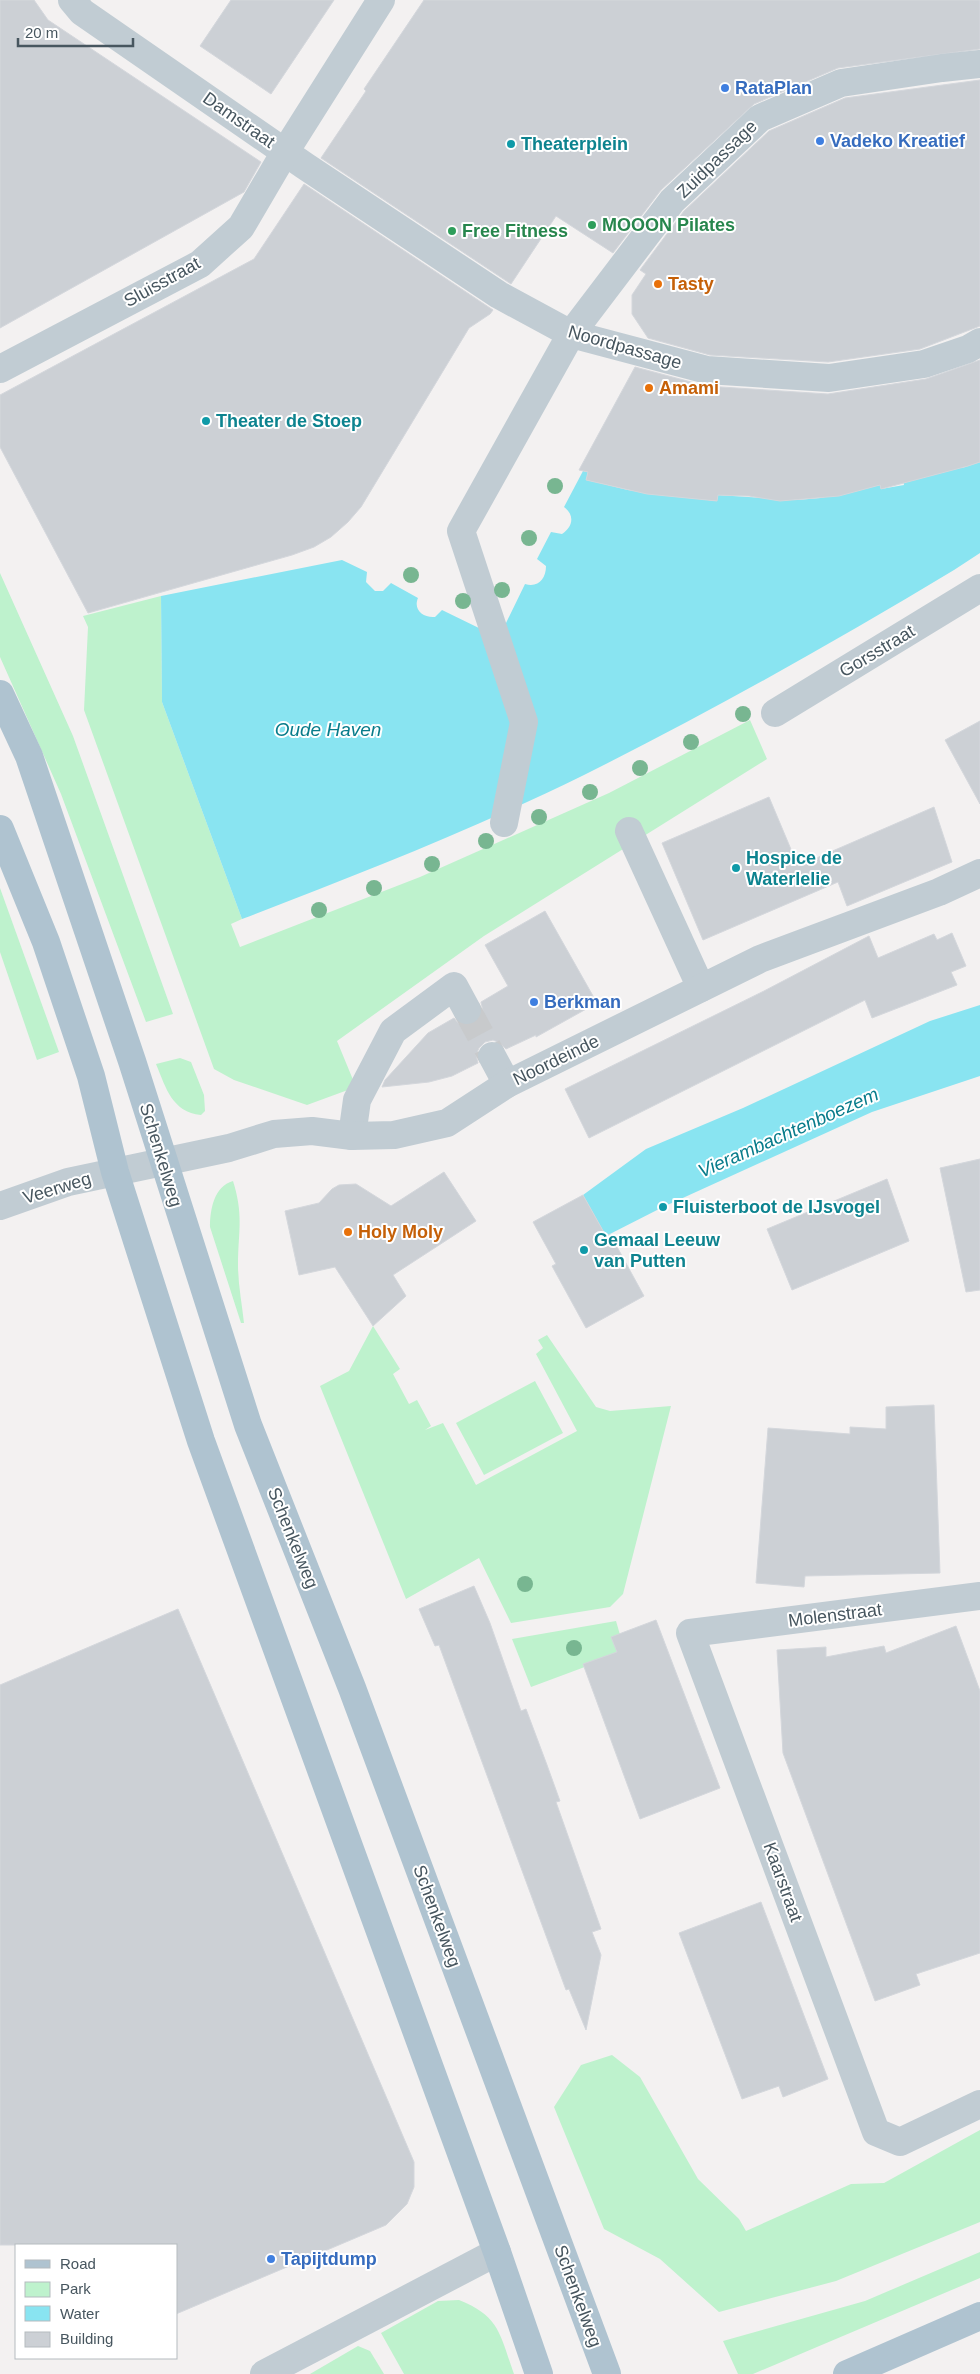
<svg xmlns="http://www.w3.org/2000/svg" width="980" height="2374" viewBox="0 0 980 2374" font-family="Helvetica,sans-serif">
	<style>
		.green { fill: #bef2cd }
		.water { fill: #89e4f1 }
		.building { fill: #ccd0d5; stroke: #d4d7dc }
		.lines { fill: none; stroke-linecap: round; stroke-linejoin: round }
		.minor-tunnel { stroke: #c8cacc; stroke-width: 28; stroke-dasharray: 28 14; stroke-linecap: butt }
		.minor { stroke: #c1ccd3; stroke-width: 28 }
		.major { stroke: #afc3d0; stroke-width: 28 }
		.tree { fill: #78b691 }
		.shop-dot { fill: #3f7fe0; stroke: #fff; stroke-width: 2 }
		.culture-dot { fill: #0f9aa8; stroke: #fff; stroke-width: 2 }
		.leisure-dot { fill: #2e9e5b; stroke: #fff; stroke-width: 2 }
		.food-dot { fill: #e8710a; stroke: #fff; stroke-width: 2 }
		.labels { text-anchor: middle; stroke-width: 4; stroke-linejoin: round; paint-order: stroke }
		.shop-label { font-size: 18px; font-weight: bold; fill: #366cbe; stroke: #fff; text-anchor: start }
		.street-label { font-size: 18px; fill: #47565f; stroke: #fff }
		.culture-label { font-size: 18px; font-weight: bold; fill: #0d838f; stroke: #fff; text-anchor: start }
		.leisure-label { font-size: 18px; font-weight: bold; fill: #27864d; stroke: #fff; text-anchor: start }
		.food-label { font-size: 18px; font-weight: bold; fill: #c56008; stroke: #fff; text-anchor: start }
		.water-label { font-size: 19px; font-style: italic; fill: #087c8b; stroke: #fff }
	</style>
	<rect width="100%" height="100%" fill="#f3f1f1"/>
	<g class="green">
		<path d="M0,573L73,736L173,1014L146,1022L61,794L0,657Z"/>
		<path d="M161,596L162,702L242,919L231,924L240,947L420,877L609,793L750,720L767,759L484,936L337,1041L356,1087L307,1105L234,1080L214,1069L84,710L88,627L83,616Z"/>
		<path d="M0,888L59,1052L37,1060L0,952Z"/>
		<path d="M180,1058L191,1062L204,1095L205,1111L201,1115C172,1112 166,1088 156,1064Z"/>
		<path d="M233,1181C244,1216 238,1231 238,1265C238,1284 242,1304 244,1323H241L210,1227C210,1210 214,1186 233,1181Z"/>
		<path d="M373,1326L400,1369L393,1374L409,1404L417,1400L431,1426L425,1430L443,1423L476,1485L577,1431L536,1354L543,1348L538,1340L547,1335L596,1407L610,1411L671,1406L623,1594L610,1607L511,1623L479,1558L406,1599L320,1386L349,1371Z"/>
		<path d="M535,1381L563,1433L484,1475L456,1423Z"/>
		<path d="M616,1621L625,1652L531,1687L512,1639Z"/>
		<path d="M612,2055L640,2077L698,2179L739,2219L746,2231L851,2184L884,2183L980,2130V2222L836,2281L719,2312L660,2259L604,2229L554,2107L581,2065Z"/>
		<path d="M980,2252V2278L753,2374H738L723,2341L865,2301Z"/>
		<path d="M459,2300C500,2316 500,2335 514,2374H404L381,2333L438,2301Z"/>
		<path d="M358,2346L370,2351L384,2374H310Z"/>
	</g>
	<g class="water">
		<path d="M980,462V553L954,570C833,643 710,712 584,775C472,830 357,875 242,919L162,702L161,596L342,560L367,572L366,582L375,591H383L391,583L418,598C413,610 423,618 435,617L442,610L483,630L506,623L525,584C538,588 546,579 546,566L537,559L551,532L562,534C573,527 575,515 564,507L583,471L588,472L587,480L628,490L716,501L717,495L797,500L820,498L880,485L881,489L904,485L903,480L934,475L960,464L962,468Z"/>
		<path d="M980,1005V1076L872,1112L663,1207L606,1236L583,1195L646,1149L743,1108L930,1021Z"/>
	</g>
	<g class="building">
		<path d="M0,0H34L48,20L261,162L244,192L0,328Z"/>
		<path d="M231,0H334L271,94L200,46Z"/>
		<path d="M424,0H980V49L838,68L754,104L661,190L613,253L556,216L511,284L321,158L366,91L364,89Z"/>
		<path d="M980,80V326L920,349L828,362L710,355L648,338L632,314V295L646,274L640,270L684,211L769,131L845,98Z"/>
		<path d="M304,184L493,310L490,314L469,328L361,507L348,522L331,537L314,547L292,555L88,613L0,447V395L254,259Z"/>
		<path d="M980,360V462L968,466L881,489L880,485L839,496L780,501L749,496L718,495L717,501L647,494L586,480L588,472L579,470L635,367L706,386L828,394L926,379Z"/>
		<path d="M980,721V804L945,740Z"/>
		<path d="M769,797L798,866L934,807L952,862L847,906L838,882L703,940L662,843Z"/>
		<path d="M545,911L597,1003L536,1037V1035L506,1049L500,1043L493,1040L485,1042L479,1048L476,1055L478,1063L452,1076L429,1082L382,1087L385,1080L428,1033L454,1018L459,1024L467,1026L474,1024L480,1019L483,1011L481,1002L508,986L485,945Z"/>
		<path d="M952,933L966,966L951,972L957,985L872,1018L865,1000L589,1138L565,1089L764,991L869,936L878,958L934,934L937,940Z"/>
		<path d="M980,1159V1290L966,1292L940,1168Z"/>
		<path d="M444,1172L476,1221L393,1275L406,1296L373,1326L335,1267L299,1275L285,1211L319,1203L332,1189L339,1185L356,1184L391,1206Z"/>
		<path d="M887,1179L909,1241L792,1290L767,1229Z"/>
		<path d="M583,1195L606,1236L610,1234L644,1296L586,1328L552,1266L556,1264L533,1222Z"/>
		<path d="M934,1405L940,1573L805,1576L804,1587L756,1583L768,1428L850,1434V1427L886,1429V1407Z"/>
		<path d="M474,1586L490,1623L521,1711L526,1709L547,1765L560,1801L556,1802L601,1929L592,1932L601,1955L586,2030L569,1989L566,1990L439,1645L435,1646L419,1609Z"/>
		<path d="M178,1609L414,2162V2187L407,2204L386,2225L176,2314V2245H0V1685Z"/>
		<path d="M656,1620L720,1788L640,1819L583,1664L617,1652L611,1637Z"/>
		<path d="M956,1626L980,1691V1953L916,1974L920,1985L875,2001L783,1753L777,1650L826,1647V1657L884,1646L886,1653Z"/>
		<path d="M761,1902L828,2079L783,2097L779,2086L742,2099L679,1933Z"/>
	</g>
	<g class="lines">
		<path class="minor-tunnel" d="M467,1010L492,1056"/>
		<g class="minor">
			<path d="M72,0L82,12L305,166L499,295L571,334L707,370L829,378L924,364L968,349L980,342"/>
			<path d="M0,369L200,264L241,227L285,152L381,0"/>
			<path d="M775,713L980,588"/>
			<path d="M504,823L524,722L461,531L571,334L672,201L760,118L841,83L942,68L980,64"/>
			<path d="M629,831L701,988"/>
			<path d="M492,1056L507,1084"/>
			<path d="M352,1136L357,1100L393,1031L454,986L467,1010"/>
			<path d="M0,1206L68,1182L229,1148L274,1134L312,1131L352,1136L394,1135L447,1123L507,1084L760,959L939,892L980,873"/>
			<path d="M980,1596L690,1633L876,2132L900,2142L980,2104"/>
			<path d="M264,2374L497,2252"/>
		</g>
		<g class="major">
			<path d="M0,694L29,756L132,1061L248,1425L352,1688L607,2374"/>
			<path d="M0,829L46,942L91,1076L115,1172L201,1441L497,2252L539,2374"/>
			<path d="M847,2374L980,2316"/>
		</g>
	</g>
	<g class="tree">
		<circle cx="555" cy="486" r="8"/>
		<circle cx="529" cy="538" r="8"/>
		<circle cx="411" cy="575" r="8"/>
		<circle cx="502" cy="590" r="8"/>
		<circle cx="463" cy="601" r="8"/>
		<circle cx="743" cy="714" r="8"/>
		<circle cx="691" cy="742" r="8"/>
		<circle cx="640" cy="768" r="8"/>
		<circle cx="590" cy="792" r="8"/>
		<circle cx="539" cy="817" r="8"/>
		<circle cx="486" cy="841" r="8"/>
		<circle cx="432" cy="864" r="8"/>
		<circle cx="374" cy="888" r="8"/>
		<circle cx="319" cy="910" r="8"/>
		<circle cx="525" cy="1584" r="8"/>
		<circle cx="574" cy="1648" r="8"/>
	</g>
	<g class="shop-dot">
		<circle cx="725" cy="88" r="5"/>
		<circle cx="820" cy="141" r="5"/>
		<circle cx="534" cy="1002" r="5"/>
		<circle cx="271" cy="2259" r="5"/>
	</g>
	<g class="culture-dot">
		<circle cx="511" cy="144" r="5"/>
		<circle cx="206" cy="421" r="5"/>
		<circle cx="736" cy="868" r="5"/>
		<circle cx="663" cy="1207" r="5"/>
		<circle cx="584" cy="1250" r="5"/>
	</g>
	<g class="leisure-dot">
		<circle cx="592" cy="225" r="5"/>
		<circle cx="452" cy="231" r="5"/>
	</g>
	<g class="food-dot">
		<circle cx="658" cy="284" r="5"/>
		<circle cx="649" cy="388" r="5"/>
		<circle cx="348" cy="1232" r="5"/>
	</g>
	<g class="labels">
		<g class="shop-label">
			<text x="735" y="94">RataPlan</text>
			<text x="830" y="147">Vadeko Kreatief</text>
			<text x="544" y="1008">Berkman</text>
			<text x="281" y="2265">Tapijtdump</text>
		</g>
		<g class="street-label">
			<text transform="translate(239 120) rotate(35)" y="6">Damstraat</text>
			<text transform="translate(717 159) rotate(-44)" y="6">Zuidpassage</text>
			<text transform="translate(162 282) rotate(-29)" y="6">Sluisstraat</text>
			<text transform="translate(625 347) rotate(16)" y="6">Noordpassage</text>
			<text transform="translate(877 651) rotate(-31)" y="6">Gorsstraat</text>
			<text transform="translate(556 1060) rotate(-26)" y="6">Noordeinde</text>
			<text transform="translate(161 1155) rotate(73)" y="6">Schenkelweg</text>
			<text transform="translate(57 1188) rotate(-17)" y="6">Veerweg</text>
			<text transform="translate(293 1538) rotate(68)" y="6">Schenkelweg</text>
			<text transform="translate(835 1615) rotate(-7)" y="6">Molenstraat</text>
			<text transform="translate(783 1882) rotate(70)" y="6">Kaarstraat</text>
			<text transform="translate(437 1916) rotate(70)" y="6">Schenkelweg</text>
			<text transform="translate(578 2296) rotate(70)" y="6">Schenkelweg</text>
		</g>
		<g class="culture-label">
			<text x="521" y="150">Theaterplein</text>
			<text x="216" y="427">Theater de Stoep</text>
			<text x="746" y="864">Hospice de<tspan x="746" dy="21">Waterlelie</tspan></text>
			<text x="673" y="1213">Fluisterboot de IJsvogel</text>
			<text x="594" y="1246">Gemaal Leeuw<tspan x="594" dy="21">van Putten</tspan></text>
		</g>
		<g class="leisure-label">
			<text x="602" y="231">MOOON Pilates</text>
			<text x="462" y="237">Free Fitness</text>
		</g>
		<g class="food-label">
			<text x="668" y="290">Tasty</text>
			<text x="659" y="394">Amami</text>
			<text x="358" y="1238">Holy Moly</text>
		</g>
		<g class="water-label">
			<text x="328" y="736">Oude Haven</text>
			<text transform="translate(788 1132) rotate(-24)" y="7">Vierambachtenboezem</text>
		</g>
	</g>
	<rect x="15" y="2244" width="162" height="115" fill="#ffffff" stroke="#b5bbbf"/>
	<rect x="25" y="2260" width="25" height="8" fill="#afc3d0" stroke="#b5bbbf"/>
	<text x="60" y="2269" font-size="15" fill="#47565f">Road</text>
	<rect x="25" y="2282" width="25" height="15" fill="#bef2cd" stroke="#b5bbbf"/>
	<text x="60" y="2294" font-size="15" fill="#47565f">Park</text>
	<rect x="25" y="2306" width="25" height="15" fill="#89e4f1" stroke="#b5bbbf"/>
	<text x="60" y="2319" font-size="15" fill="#47565f">Water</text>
	<rect x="25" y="2332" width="25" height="15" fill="#ccd0d5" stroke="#b5bbbf"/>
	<text x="60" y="2344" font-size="15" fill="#47565f">Building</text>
	<path d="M18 38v8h115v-8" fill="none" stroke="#47565f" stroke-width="2.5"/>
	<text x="25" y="38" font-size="15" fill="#47565f" stroke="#ffffff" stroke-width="4" paint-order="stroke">20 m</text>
</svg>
